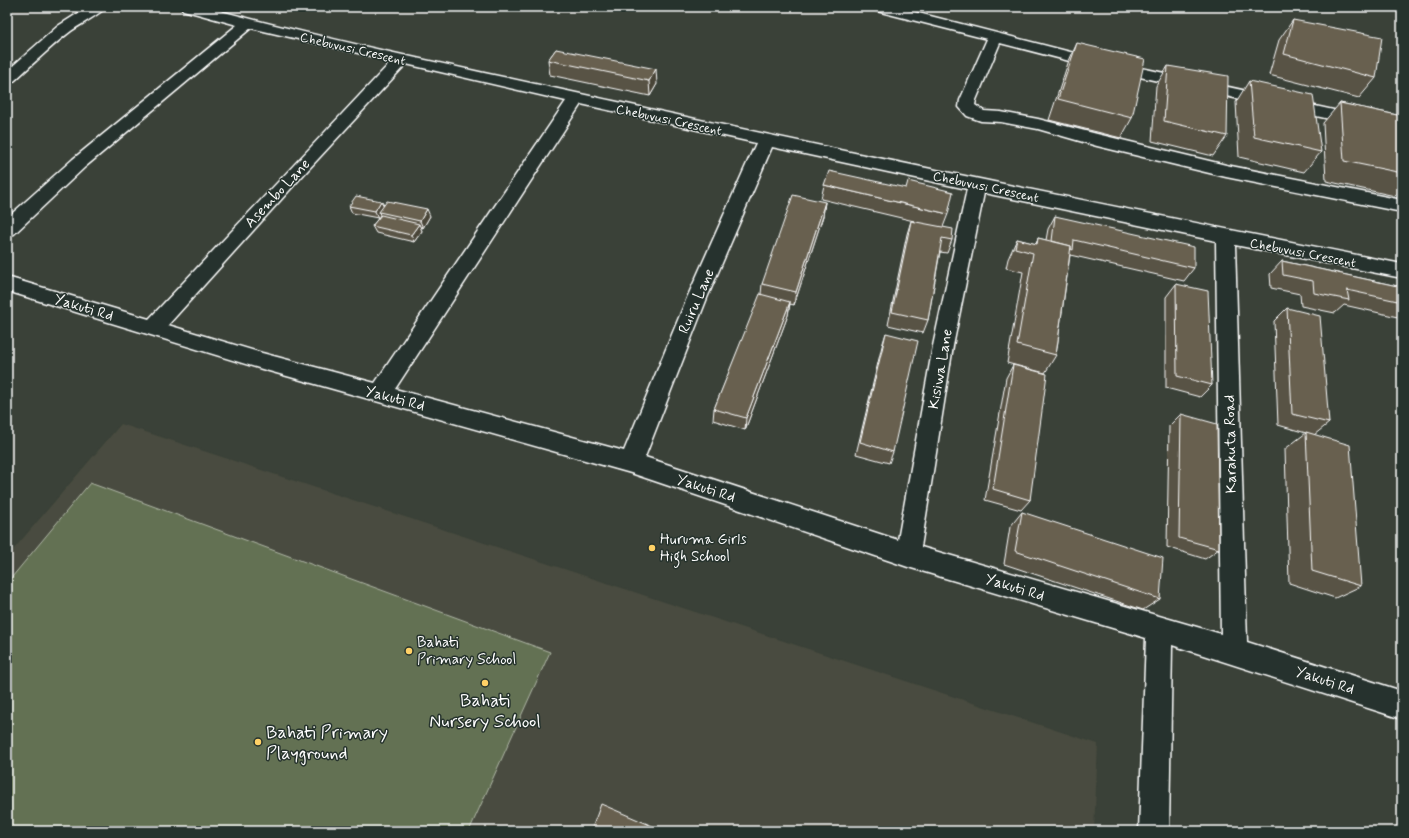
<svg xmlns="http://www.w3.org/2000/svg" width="1409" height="838" viewBox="0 0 1409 838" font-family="Mynerve,sans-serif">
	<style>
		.built { fill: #484b3f }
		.green { fill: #637152; stroke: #b1b8a8 }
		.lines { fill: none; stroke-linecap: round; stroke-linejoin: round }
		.street-casing { stroke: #fff; stroke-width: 3 }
		.street { fill: #26332d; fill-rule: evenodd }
		.wall { fill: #595345; stroke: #fff }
		.shaded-wall { fill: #484438; stroke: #fff }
		.building { fill: #676150; stroke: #fff }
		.poi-dot { fill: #ffd166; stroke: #26332d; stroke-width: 1.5 }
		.labels { text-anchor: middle; stroke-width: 3; stroke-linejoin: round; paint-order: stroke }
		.far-street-label { font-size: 13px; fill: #fff; stroke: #26332d }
		.street-label { font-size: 15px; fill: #fff; stroke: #26332d }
		.poi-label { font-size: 15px; fill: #fff; stroke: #26332d; text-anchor: start }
		.near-poi-label { font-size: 18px; fill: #fff; stroke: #26332d }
	</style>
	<rect width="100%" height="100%" fill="#3a4138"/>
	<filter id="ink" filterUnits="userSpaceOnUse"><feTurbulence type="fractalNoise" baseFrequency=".025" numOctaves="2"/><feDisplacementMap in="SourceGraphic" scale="8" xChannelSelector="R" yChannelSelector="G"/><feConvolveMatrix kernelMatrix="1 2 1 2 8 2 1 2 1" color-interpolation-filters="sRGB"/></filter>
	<g filter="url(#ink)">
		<path class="built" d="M121,424L1098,744L1094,831H7V557Z"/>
		<path class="green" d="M90,483L550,652L469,831H7V583Z"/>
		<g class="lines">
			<g class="street-casing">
				<g id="street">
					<path d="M88,7H106C103,12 78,26 71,31C50,47 32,65 13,82L7,84V71L58,26Z"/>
					<path d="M181,7H205C340,43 477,71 613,101C876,159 1138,212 1402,264V278L1235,245L1247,642L1402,691V719L1172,645L1169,831H1139L1146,638L908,567L631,473L262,369L7,291V277L149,319L392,61L251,28L85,167L14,234L7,236V218L73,159L237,25L183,10ZM406,64L566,101L375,383L262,353L168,325L306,172ZM581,104L756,143L687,298L624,451L395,389ZM772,147L967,189L933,346L898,540L645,457L707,298ZM984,193L1216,241L1221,634L921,547L953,346Z"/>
					<path d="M871,7H895L1082,55L1402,125V135L1081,64L1000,43L976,100L975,105L984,111L1001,112L1038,119L1097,134L1226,165L1402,200V212L1226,177L1097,146L1038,129L1001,122L981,121L967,116L959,107L960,100L987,39L873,10Z"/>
				</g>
			</g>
			<use href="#street" class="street"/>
		</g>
		<g class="wall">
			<path d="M1293,20L1376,78L1359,98L1269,75L1279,40Z"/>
			<path d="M1077,43L1132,118L1121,138L1049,120L1068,63Z"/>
			<path d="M556,49L657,84L650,96L550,75L548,60Z"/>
			<path d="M1168,66L1227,136L1213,156L1152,141L1156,86Z"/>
			<path d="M1249,81L1321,152L1304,172L1239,157L1236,102Z"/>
			<path d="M1340,103L1402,116V189L1395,196L1326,181L1323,123Z"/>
			<path d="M824,185L948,214L943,227L952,240L947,253L940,252L928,320L923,333L888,325L907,234L911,221H914L821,199Z"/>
			<path d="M381,201L384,205L430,216L423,228L420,227L422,231L414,242L376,233L372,226L380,216V215L378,218L352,213L349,206Z"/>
			<path d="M825,202L823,216L794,305L790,304L788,315L745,430L713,420L714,409L761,294L762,284Z"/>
			<path d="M1055,216L1194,268L1184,281L1070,255L1056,355L1045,373L1007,363L1023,272L1006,268L1008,259L1017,239L1036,244L1038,238L1046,240L1048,229Z"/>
			<path d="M1282,261L1402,287V318L1344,305L1335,313L1301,306L1300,294L1271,288L1270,274Z"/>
			<path d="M1176,284L1212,385L1200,397L1166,388V297Z"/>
			<path d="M1287,308L1329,423L1314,435L1361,586L1335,598L1289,583L1285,449L1306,433L1278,425L1274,321Z"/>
			<path d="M886,333L893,452L889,463L856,454L882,346Z"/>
			<path d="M1013,365L1030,500L1021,510L985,500L1006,378Z"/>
			<path d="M1181,414L1219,549L1205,559L1167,547L1169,426Z"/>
			<path d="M1022,512L1160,599L1143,610L1004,564L1010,527Z"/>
		</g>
		<g class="shaded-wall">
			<path d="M656,69L657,84L650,96L649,81Z"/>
			<path d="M381,201L385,208L379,212L380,215L378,218L375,211Z"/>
			<path d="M825,202L823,216L794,305L796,292Z"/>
			<path d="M427,209L430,216L423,228L420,221Z"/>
			<path d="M419,224L422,231L414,242L411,235Z"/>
			<path d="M790,302L788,315L745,430L746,418Z"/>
		</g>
		<g class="building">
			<path d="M1293,20L1382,37L1376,78L1284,54Z"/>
			<path d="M1077,43L1145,59L1132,118L1058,99Z"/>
			<path d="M556,49L656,69L649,81L548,60Z"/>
			<path d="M1168,66L1228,76L1227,136L1164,121Z"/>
			<path d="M1249,81L1313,95L1321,152L1254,137Z"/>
			<path d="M1340,103L1402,116V173L1344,161Z"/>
			<path d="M829,171L906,188L908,181L953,192L948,214L824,185Z"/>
			<path d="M793,195L825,202L796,292L762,284Z"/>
			<path d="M356,196L381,201L375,211L349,206Z"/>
			<path d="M387,201L427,209L420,221L379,212Z"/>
			<path d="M381,215L419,224L411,235L372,226Z"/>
			<path d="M1055,216L1194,247V268L1074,240L1073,250L1071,249V246L1052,241Z"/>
			<path d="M911,221L953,229L952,240L942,238L928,320L892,312Z"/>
			<path d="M1038,238L1071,246L1056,355L1017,345L1033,253L1015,248L1017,239L1037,244Z"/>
			<path d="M1282,261L1402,287V302L1347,290L1349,300L1314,293L1313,281L1283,275Z"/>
			<path d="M1176,284L1208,291L1212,385L1177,376Z"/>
			<path d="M760,294L790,302L746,418L714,409Z"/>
			<path d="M1287,308L1320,316L1329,423L1292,414Z"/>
			<path d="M886,333L918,341L893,452L860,442Z"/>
			<path d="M1013,365L1047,374L1030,500L993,489Z"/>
			<path d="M1181,414L1217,424L1219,549L1179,538Z"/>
			<path d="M1306,432L1350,445L1361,586L1312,571Z"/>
			<path d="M1022,512L1163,558L1160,599L1015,551Z"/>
			<path d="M601,804L664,831H591Z"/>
		</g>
	</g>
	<g class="poi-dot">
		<circle cx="652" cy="548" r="4"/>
		<circle cx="409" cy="651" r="4"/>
		<circle cx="485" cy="683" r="4"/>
		<circle cx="258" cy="742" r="4"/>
	</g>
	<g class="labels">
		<g class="far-street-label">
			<text transform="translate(353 48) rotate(13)" y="5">Chebuvusi Crescent</text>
			<text transform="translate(669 119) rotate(12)" y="5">Chebuvusi Crescent</text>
			<text transform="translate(986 186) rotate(12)" y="5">Chebuvusi Crescent</text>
			<text transform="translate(1303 252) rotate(11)" y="5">Chebuvusi Crescent</text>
		</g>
		<g class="street-label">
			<text transform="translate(277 193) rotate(-47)" y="5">Asembo Lane</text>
			<text transform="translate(696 301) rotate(-67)" y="5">Ruiru Lane</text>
			<text transform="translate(84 307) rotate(17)" y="5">Yakuti Rd</text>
			<text transform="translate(940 369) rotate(-80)" y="5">Kisiwa Lane</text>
			<text transform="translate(395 398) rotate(15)" y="5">Yakuti Rd</text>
			<text transform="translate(1230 444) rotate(-91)" y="5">Karakuta Road</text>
			<text transform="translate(706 488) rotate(18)" y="5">Yakuti Rd</text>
			<text transform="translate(1015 587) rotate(17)" y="5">Yakuti Rd</text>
			<text transform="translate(1325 680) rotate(18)" y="5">Yakuti Rd</text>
		</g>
		<g class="poi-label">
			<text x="660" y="544">Huruma Girls<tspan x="660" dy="17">High School</tspan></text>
			<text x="417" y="647">Bahati<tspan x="417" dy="17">Primary School</tspan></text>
		</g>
		<g class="near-poi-label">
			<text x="485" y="706">Bahati<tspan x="485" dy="21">Nursery School</tspan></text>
			<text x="266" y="738" text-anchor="start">Bahati Primary<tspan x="266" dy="21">Playground</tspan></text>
		</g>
	</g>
	<rect width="1409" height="838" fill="none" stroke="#26332d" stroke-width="24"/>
	<rect x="12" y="12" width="1385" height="814" fill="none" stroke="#fff" stroke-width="1.5" filter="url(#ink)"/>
</svg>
